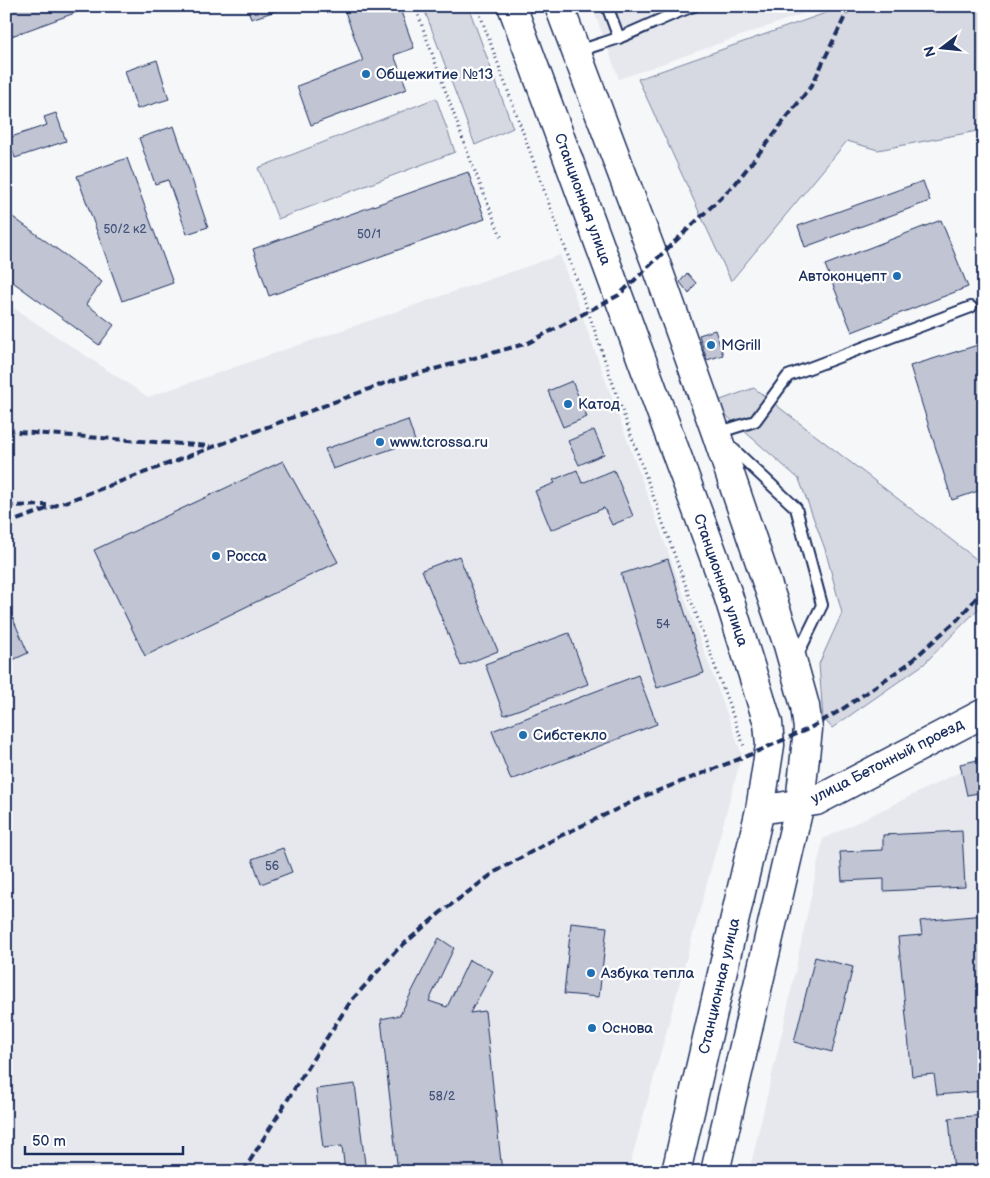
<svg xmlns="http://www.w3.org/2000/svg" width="990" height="1178" viewBox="0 0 990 1178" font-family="'Balsamiq Sans',sans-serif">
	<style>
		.built { fill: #e6e8ee }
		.green { fill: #d6d9e2; stroke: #7884a0 }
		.building { fill: #c0c4d3; stroke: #1b2f5e }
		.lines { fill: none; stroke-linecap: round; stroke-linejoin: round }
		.lane-casing { stroke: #1b2f5e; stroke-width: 14 }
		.secondary-casing { stroke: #1b2f5e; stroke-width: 31 }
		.primary-casing { stroke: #1b2f5e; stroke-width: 31 }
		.path { stroke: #1b2f5e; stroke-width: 3; stroke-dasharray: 1 4; stroke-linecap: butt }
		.lane { stroke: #fff; stroke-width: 10 }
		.secondary { stroke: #fff; stroke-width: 28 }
		.primary { stroke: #fff; stroke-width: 28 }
		.rail { stroke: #1b2f5e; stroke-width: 4; stroke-dasharray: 8 4; stroke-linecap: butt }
		.poi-dot { fill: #1f6fb2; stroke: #fff; stroke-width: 2 }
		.labels { text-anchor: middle; stroke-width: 4.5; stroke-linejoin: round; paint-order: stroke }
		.number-label { font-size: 12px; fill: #44547b }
		.poi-label { font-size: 15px; fill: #1b2f5e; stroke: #fff; text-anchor: start }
		.street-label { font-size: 15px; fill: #1b2f5e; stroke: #fff }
	</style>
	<rect width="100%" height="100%" fill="#f6f7f9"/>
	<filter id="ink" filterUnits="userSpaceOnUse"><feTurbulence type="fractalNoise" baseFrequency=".02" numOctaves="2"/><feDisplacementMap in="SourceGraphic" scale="10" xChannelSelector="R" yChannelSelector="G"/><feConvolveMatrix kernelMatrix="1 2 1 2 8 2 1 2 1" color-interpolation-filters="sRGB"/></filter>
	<g filter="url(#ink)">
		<g class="built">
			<path d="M592,6H825L619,79Z"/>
			<path d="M560,255L742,755L628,1172H6V303L148,397Z"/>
			<path d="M984,760V1172H749L784,1024L823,839Z"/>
		</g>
		<g class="green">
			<path d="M423,6H468L513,128L475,145Z"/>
			<path d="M838,6H984V126L977,131L878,150L847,141L731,281L638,79L837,9Z"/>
			<path d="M436,98L455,152L278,219L258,168Z"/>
			<path d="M754,388L984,565V603L924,664L832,728L823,718L819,664L842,613L825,549L799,479L712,403Z"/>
		</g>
		<g class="building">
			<path d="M6,6H94L6,38Z"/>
			<path d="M247,6H278L279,10L251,19Z"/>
			<path d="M343,6H399L414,48L394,55L407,89L311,125L297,86L363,61Z"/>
			<path d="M157,60L169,99L137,109L125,71Z"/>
			<path d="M56,113L66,141L15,158L8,138L47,125L44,117Z"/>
			<path d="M174,126L208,227L187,234L168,180L155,184L139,138Z"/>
			<path d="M127,158L173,283L122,301L77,176Z"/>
			<path d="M468,172L485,219L269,296L253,249Z"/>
			<path d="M923,181L930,201L805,247L798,226Z"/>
			<path d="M6,212L102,282L86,304L114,325L99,345L6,277Z"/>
			<path d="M941,220L968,287L852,332L825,265Z"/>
			<path d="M687,273L696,283L689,294L680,282Z"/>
			<path d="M715,330L723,355L707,360L699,335Z"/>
			<path d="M981,344L984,351V489L952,500L910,366Z"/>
			<path d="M572,381L587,417L563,427L548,391Z"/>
			<path d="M408,420L415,441L333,469L325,449Z"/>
			<path d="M594,430L604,454L579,465L568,441Z"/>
			<path d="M283,461L338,562L145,656L94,550Z"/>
			<path d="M577,470L582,483L614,470L633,516L612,525L604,508L551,530L535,491L555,483L553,480Z"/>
			<path d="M459,556L498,651L461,666L422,570Z"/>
			<path d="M668,559L704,673L657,688L621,574Z"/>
			<path d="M6,603L28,653L6,663Z"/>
			<path d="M569,633L588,684L504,715L485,664Z"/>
			<path d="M638,675L657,724L511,780L492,731Z"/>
			<path d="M979,746H984V792L967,795L960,764L982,759Z"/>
			<path d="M962,831L965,887L884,891V879L842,881L840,852L883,850V835Z"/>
			<path d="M283,848L292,872L261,884L252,859Z"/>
			<path d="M984,915V1091L937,1095L934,1074L912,1076L898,937L922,935L920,921Z"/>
			<path d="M571,923L607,927L599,997L564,994Z"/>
			<path d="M439,938L454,948L429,1001L447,1007L469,960L493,971L470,1013L485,1011L502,1172H398L381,1019L400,1015Z"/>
			<path d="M815,957L853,967L832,1052L794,1042Z"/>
			<path d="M355,1084L366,1172H345L342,1146L323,1148L316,1089Z"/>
			<path d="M984,1115V1172H954L949,1118Z"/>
		</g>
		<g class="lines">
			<g class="lane-casing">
				<g id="lane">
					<path d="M607,6L619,38"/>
					<path d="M578,52C591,46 605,43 618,38C644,28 668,15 694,6"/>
					<path d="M717,433L755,421L788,376L971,307"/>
					<path d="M728,444L796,508L822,605L797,656"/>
				</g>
			</g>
			<g class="secondary-casing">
				<path id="secondary" d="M760,810L816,801L984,713"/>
			</g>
			<g class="primary-casing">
				<g id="primary">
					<path d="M512,6L727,592L768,723L770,745L760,810L676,1172"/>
					<path d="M559,6L655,261L716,433L788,645L805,706L808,729L800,803L715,1172"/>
				</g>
			</g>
			<g class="path">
				<path d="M415,6L470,159L502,239"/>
				<path d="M477,6L588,311L623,413L745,749"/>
			</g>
			<use href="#lane" class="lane"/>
			<use href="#secondary" class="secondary"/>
			<use href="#primary" class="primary"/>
			<g class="rail">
				<path d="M6,429L19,432L210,446"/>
				<path d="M6,506L47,505"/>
				<path d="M6,524L388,382L528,343L619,295L735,184L812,85L850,6"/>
				<path d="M243,1172L309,1065L351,1001L397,950L440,913L495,872L560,836L647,795L747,756L808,729L841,710L908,664L958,619L984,589"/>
			</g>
		</g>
	</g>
	<g class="poi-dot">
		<circle cx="366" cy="74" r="5"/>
		<circle cx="897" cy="276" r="5"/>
		<circle cx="711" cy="345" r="5"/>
		<circle cx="568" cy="404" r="5"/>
		<circle cx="380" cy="442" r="5"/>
		<circle cx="216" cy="556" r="5"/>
		<circle cx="523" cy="735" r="5"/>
		<circle cx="591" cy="973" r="5"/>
		<circle cx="592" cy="1028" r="5"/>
	</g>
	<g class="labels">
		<g class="number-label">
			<text x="125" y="233">50/2 к2</text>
			<text x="369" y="238">50/1</text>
			<text x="663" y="628">54</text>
			<text x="272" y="870">56</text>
			<text x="442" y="1100">58/2</text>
		</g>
		<g class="poi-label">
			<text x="376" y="79">Общежитие №13</text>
			<text x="887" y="281" text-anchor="end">Автоконцепт</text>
			<text x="721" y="350">MGrill</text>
			<text x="578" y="409">Катод</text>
			<text x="390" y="447">www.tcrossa.ru</text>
			<text x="226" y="561">Росса</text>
			<text x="533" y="740">Сибстекло</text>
			<text x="601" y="978">Азбука тепла</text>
			<text x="602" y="1033">Основа</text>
		</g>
		<g class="street-label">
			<text transform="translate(583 199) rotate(70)" y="5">Станционная улица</text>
			<text transform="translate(721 580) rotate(71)" y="5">Станционная улица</text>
			<text transform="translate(887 761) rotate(-27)" y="5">улица Бетонный проезд</text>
			<text transform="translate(719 986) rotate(-77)" y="5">Станционная улица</text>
		</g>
	</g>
	<rect width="990" height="1178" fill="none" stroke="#fff" stroke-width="25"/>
	<rect x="12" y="12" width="965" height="1153" fill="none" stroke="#1b2f5e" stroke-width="2" filter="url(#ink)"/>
	<g transform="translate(942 48) rotate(254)" stroke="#ffffff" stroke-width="4" paint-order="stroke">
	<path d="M0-4L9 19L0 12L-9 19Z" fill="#1b2f5e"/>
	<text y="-8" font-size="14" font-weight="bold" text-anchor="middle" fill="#1b2f5e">N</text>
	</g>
	<path d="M25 1146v8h158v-8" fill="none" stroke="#1b2f5e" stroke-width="2.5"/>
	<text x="32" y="1146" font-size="15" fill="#1b2f5e" stroke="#ffffff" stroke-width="4" paint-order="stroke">50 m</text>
</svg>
